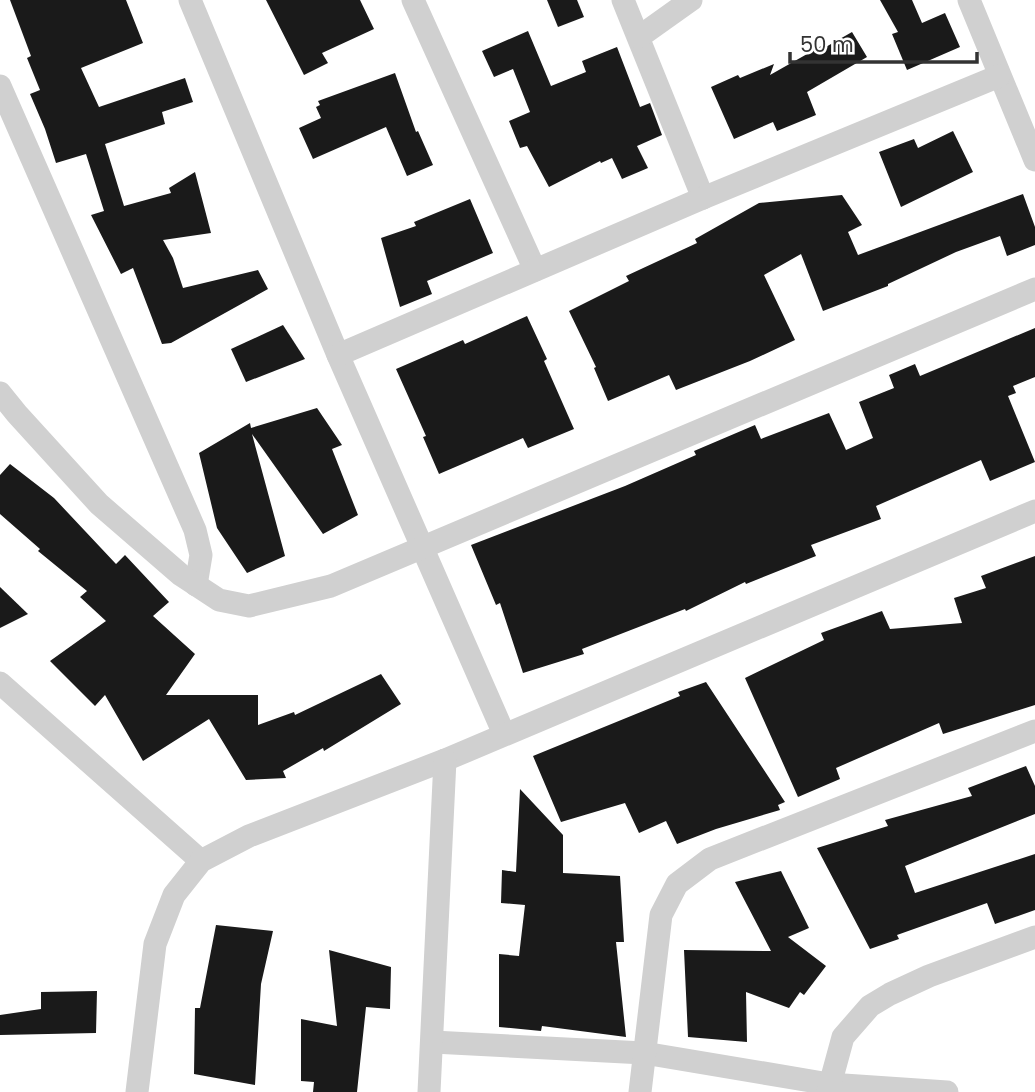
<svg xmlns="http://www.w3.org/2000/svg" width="1035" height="1092" viewBox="0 0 1035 1092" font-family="Poppins,sans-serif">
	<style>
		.building { fill: #1a1a1a }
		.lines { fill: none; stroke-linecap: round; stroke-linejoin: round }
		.street { stroke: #d0d0d0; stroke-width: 23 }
	</style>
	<rect width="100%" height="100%" fill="#fff"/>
	<g class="building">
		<path d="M10,0H126L143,43L81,68L99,107L185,78L193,102L162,112L165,124L105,144L124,206L171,193L169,188L195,172L211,233L163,240L173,258L183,288L258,270L268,289L171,343L162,344L133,268L121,274L91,215L104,211L86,154L56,163L45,129L30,94L40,90L27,58L31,56Z"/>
		<path d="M266,0H360L374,29L322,53L328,63L304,75Z"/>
		<path d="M547,0H577L584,17L558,27Z"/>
		<path d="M880,0H912L922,23L945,13L960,47L907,70L892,34L898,32Z"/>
		<path d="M528,31L551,86L586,72L582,61L617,47L640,107L650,103L662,135L637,146L648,168L622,179L612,158L601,163L600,161L549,187L527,146L520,148L509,121L530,112L513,69L494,77L482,51Z"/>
		<path d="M852,32L867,57L807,92L816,115L777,131L773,122L734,139L711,87L738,75L740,78L774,64L770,75L823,45L824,48Z"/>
		<path d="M395,73L416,132L418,131L433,165L407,176L386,127L313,159L299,128L321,118L316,107L320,105L318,101Z"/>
		<path d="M953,131L973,172L901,207L879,152L914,139L918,148Z"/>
		<path d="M1023,194L1035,227V245L1007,256L1000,236L956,252L888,284V286L823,311L801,254L764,275L795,340L750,361L676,390L669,375L608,401L594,368L596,367L569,311L629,281L626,276L697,243L695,239L759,203L842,195L862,225L848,232L858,255Z"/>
		<path d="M470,199L493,253L427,281L432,294L400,307L381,238L416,226L414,222Z"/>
		<path d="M527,316L547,359L544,361L574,429L528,448L523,438L439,474L423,437L426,436L396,369L463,340L465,344Z"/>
		<path d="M283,325L305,359L246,382L231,349Z"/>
		<path d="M1035,328V377L1013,386L1016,393L1008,396L1035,462L990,481L981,460L876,506L881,519L811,545L816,556L746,584L745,582L686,611L685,609L582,649L584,654L523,673L500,603L496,605L471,545L625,486L696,455L694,451L755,425L761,439L829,413L846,450L873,438L859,402L894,388L889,375L915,364L920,376Z"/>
		<path d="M317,408L342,445L332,449L358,515L323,534L252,434L285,556L247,573L217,528L199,453L250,423L251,428Z"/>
		<path d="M10,464L54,498L116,564L125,555L169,602L153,616L195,654L166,695H258V725L294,712L295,715L381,674L401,704L324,751L323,748L283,771L286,778L246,780L209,719L143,761L105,695L95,706L50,661L106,621L80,597L87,591L38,551L40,549L0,514V475Z"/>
		<path d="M1035,556V705L943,734L939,723L836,768L840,779L798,797L745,678L824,640L821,633L882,611L890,629L962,623L954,598L986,588L981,576Z"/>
		<path d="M0,587L28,614L0,628Z"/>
		<path d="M706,682L785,802L778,805L780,810L716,829L677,844L666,821L639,833L625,803L561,822L533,756L680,696L678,692Z"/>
		<path d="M1026,766L1035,786V814L905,866L915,893L1035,854V910L995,924L987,903L897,935L899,939L870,949L817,848L888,826L885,820L972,796L968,788Z"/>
		<path d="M520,789L563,835V873L620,876L624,942H616L626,1037L542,1026L541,1031L499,1027V954L519,956L525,905L501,903L502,870L516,872Z"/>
		<path d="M781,871L809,928L788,937L826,966L804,995L800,992L789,1008L746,992L747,1042L688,1037L684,950L771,951L735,882Z"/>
		<path d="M216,925L273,931L261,984L255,1085L194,1074L195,1008H200Z"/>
		<path d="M329,950L391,967L390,1009L366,1007L357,1092H313L314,1082L301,1081V1019L337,1026Z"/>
		<path d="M97,991L96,1033L0,1035V1015L41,1009V992Z"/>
	</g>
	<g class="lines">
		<g class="street">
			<path d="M190,0L338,355L504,734"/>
			<path d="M413,0L535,270"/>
			<path d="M623,0L703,198"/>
			<path d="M969,0L1035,160"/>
			<path d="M639,37L691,0"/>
			<path d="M0,86L195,530L201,555L196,585"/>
			<path d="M338,355L703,198L999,76"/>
			<path d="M0,393L17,414L99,504L181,575L219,600L249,606L331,586L1035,289"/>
			<path d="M0,683L201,861"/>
			<path d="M433,1042L644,1053L829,1084L947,1092"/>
			<path d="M137,1092L155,944L174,895L201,861L249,836L445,760L1035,511"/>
			<path d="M429,1092L445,760"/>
			<path d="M640,1092L661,915L677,884L710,859L1035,731"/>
			<path d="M828,1092L843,1037L870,1006L890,994L929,976L1035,937"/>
		</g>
	</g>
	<path d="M790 52v10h187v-10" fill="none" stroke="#333333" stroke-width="3.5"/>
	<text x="800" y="52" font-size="21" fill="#333333" stroke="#ffffff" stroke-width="5" paint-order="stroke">50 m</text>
</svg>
